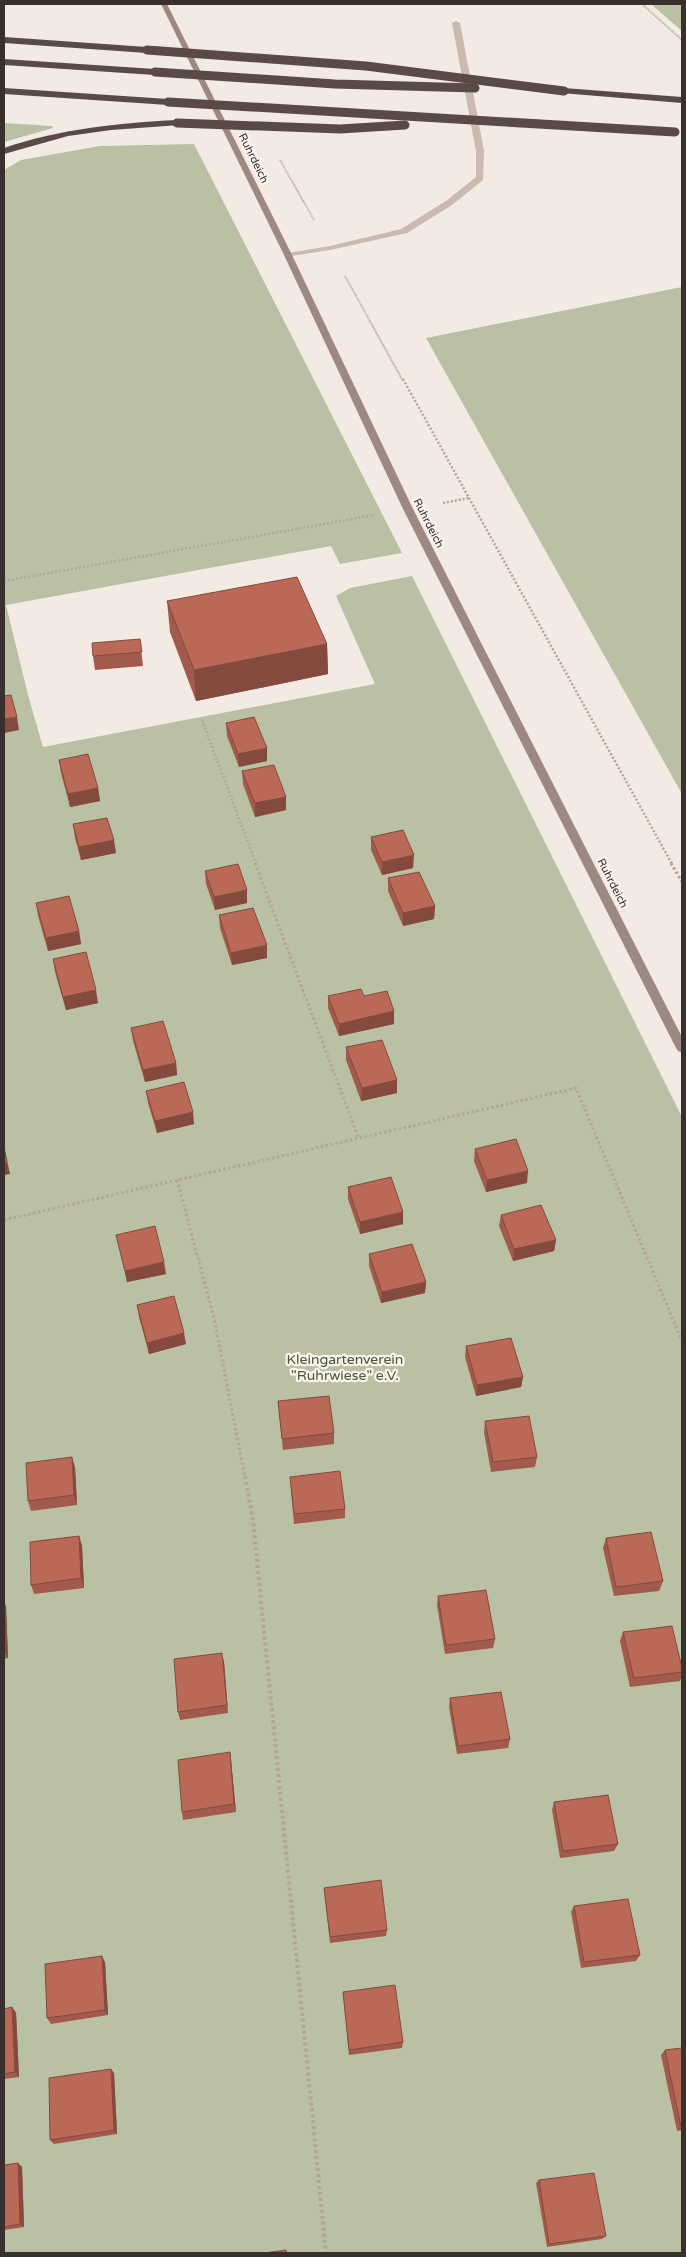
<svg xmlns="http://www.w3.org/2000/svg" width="686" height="2257" viewBox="0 0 686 2257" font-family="'Varela Round',sans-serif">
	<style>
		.green { fill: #b9c0a3 }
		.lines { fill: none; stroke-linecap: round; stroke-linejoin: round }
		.path-far3 { stroke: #b5a499; stroke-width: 2; stroke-dasharray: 1 1; stroke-linecap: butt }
		.path-far2 { stroke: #b5a499; stroke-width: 2.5; stroke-dasharray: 2 2; stroke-linecap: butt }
		.path-far1 { stroke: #b5a499; stroke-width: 3; stroke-dasharray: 2.5 2.5; stroke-linecap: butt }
		.path { stroke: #b5a499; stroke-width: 4; stroke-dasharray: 3 3; stroke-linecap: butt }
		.service { fill: #cabaaf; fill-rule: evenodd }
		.secondary { fill: #9d8981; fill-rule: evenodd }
		.motorway { fill: #594a45; fill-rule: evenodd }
		.motorway-bridge { stroke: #594a45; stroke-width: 9 }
		.wall { fill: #a15a4b }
		.shaded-wall { fill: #834a3d }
		.building { fill: #bb6957; stroke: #834a3d }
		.labels { text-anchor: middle; stroke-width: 4.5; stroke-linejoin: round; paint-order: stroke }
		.far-street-label { font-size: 11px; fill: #39302d; stroke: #faf4ef }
		.park-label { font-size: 14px; fill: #4b5532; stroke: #faf4ef }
	</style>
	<rect width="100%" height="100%" fill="#f2eae3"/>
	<g class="green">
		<path d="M651,4H682V31Z"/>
		<path d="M4,123L52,126L53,128L4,142Z"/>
		<path d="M194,144L402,553L340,564L331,546L6,605L28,695L43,747L375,684L336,596L350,588L412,576L682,1117V2253H4V170L21,160L100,146Z"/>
		<path d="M682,287V794L426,338Z"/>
	</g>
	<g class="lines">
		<g class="path-far3">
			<path d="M642,4L682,40"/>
			<path d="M280,160L314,220"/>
			<path d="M345,276L403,381"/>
		</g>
		<g class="path-far2">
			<path d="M403,379L672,864"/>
			<path d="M443,503L469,498"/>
			<path d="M4,581L375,515"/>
			<path d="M202,720L256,864"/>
		</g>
		<g class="path-far1">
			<path d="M255,863L359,1139"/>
			<path d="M671,863L682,882"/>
			<path d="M177,1180L214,1318L245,1478"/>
			<path d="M4,1220L576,1088L682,1341"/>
		</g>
		<path class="path" d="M245,1476L253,1520L326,2253"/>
		<path class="service" d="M456,21L460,23L484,151L483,180L452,205L407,233L330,250L285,257L284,255L288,253L330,246L401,229L446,201L476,177V151L452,23Z"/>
		<path class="secondary" d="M161,4H167L292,255L413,509L682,1037V1053L678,1051L676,1048L403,509L284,255Z"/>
		<g class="motorway">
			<path d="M4,37L147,47L151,50L147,53L4,43Z"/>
			<path d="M4,59L155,69L159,72L155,75L4,65Z"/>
			<path d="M4,88L168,99L172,102L168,105L4,94Z"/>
			<path d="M564,88L682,97V103L561,93V89Z"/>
			<path d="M177,120L182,123L180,125L111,130L68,136L4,154V148C60,129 118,123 177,120Z"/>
		</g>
		<g class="motorway-bridge">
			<path d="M147,50L366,66L564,91"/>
			<path d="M155,72L335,84L475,88"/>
			<path d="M168,102L675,132"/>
			<path d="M177,123L340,129L405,125"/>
		</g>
	</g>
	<g class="wall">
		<path d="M167,601L327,644L328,674L196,701L170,632Z"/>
		<path d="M140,639L143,666L95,670L93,656Z"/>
		<path d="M226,723L267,761L239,767L227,736Z"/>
		<path d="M59,760L98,788L100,801L70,807L61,773Z"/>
		<path d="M242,771L286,797V810L255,817L243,784Z"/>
		<path d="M73,824L116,853L81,860L75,838Z"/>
		<path d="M371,837L413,868L382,875L371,850Z"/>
		<path d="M205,871L247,903L215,910L206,884Z"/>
		<path d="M388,878L435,906L434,919L403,926L388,891Z"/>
		<path d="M36,903L79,931L81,944L48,951L38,916Z"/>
		<path d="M219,915L267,958L232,965L220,928Z"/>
		<path d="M53,959L98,1003L66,1010L55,972Z"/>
		<path d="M328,996H364L394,1024L339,1036L328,1008Z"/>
		<path d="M131,1028L176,1063L177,1075L145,1082L133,1041Z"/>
		<path d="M346,1047L397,1080V1093L361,1101L346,1060Z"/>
		<path d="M146,1091L194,1124L157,1133L148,1103Z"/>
		<path d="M475,1149L527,1183L486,1192L474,1161Z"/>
		<path d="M348,1187L403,1224L360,1234L348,1199Z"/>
		<path d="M501,1215L556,1240L554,1251L513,1261L499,1226Z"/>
		<path d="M116,1235L166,1274L127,1282Z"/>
		<path d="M369,1254L426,1282L425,1293L381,1303L369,1266Z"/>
		<path d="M137,1305L186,1344L149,1354L139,1317Z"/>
		<path d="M466,1346L523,1377L521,1387L476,1396L465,1357Z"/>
		<path d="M278,1401L334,1433V1444L283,1450Z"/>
		<path d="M485,1421L537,1457L535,1467L491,1472L484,1432Z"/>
		<path d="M75,1467L77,1505L31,1511L28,1501Z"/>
		<path d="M290,1477L345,1509V1518L294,1524Z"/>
		<path d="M79,1536L82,1546L84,1588L34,1594L31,1585Z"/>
		<path d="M606,1538L663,1581L659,1591L614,1596L603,1548Z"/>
		<path d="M438,1596L495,1639L493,1648L445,1654L437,1605Z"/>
		<path d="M4,1601L6,1607L8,1658L4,1659Z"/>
		<path d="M623,1632L682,1668V1675L680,1681L630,1687L620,1641Z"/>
		<path d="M224,1662L228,1713L180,1720L178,1712Z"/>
		<path d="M450,1698L510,1739L508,1748L457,1754L449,1707Z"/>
		<path d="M230,1752L236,1812L183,1820L182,1812Z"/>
		<path d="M554,1802L618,1844L614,1851L560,1858L552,1810Z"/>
		<path d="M324,1888L387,1930L386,1936L330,1943Z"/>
		<path d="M574,1906L640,1955L636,1961L581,1968L571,1912Z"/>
		<path d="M105,1962L108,2015L51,2024L47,2018Z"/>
		<path d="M343,1992L403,2042L402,2048L349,2055Z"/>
		<path d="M12,2007L16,2013L19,2077L4,2079V2009Z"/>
		<path d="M682,2048V2130L677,2131L661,2055L665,2050Z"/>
		<path d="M114,2073L117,2134L54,2144L50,2140Z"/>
		<path d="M4,2165L22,2167L24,2227L4,2230Z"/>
		<path d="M539,2180L606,2236L602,2239L547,2247L536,2183Z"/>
	</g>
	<g class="shaded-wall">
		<path d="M327,644L328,674L196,701L194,670Z"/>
		<path d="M17,717L19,730L4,733V719Z"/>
		<path d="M267,748V761L239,767L238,754Z"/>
		<path d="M98,788L100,801L70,807L68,794Z"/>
		<path d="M286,797V810L255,817V803Z"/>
		<path d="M114,840L116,853L81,860L79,847Z"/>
		<path d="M414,855L413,868L382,875V862Z"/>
		<path d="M247,890V903L215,910L214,897Z"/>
		<path d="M435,906L434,919L403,926V913Z"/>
		<path d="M79,931L81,944L48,951L46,938Z"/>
		<path d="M267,945V958L232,965L231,953Z"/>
		<path d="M96,990L98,1003L66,1010L63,997Z"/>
		<path d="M394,1011V1024L339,1036V1024Z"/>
		<path d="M176,1063L177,1075L145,1082L143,1070Z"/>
		<path d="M397,1080V1093L361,1101L362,1088Z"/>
		<path d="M193,1112L194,1124L157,1133L155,1121Z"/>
		<path d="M4,1146L10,1174L4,1175Z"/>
		<path d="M528,1171L527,1183L486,1192L487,1180Z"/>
		<path d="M403,1212V1224L360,1234V1222Z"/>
		<path d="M556,1240L554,1251L513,1261L514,1249Z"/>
		<path d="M164,1262L166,1274L127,1282L125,1271Z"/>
		<path d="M426,1282L425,1293L381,1303L382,1292Z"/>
		<path d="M184,1333L186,1344L149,1354L147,1343Z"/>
		<path d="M523,1377L521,1387L476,1396L477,1385Z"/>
		<path d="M72,1457L75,1467L77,1505L74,1495Z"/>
		<path d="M79,1536L82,1546L84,1588L81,1578Z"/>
		<path d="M4,1601L6,1607L8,1658L4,1649Z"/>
		<path d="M222,1653L224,1662L228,1713L227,1705Z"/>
		<path d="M230,1752L231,1760L236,1812L234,1804Z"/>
		<path d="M102,1956L105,1962L108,2015L105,2010Z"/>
		<path d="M12,2007L16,2013L19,2077L15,2072Z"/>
		<path d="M111,2069L114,2073L117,2134L114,2130Z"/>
		<path d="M18,2163L22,2167L24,2227L20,2224Z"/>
	</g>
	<g class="building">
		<path d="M297,577L327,644L194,670L167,601Z"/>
		<path d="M140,639L142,652L93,656L92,643Z"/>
		<path d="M11,695L17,717L4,719V696Z"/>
		<path d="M254,717L267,748L238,754L226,723Z"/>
		<path d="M88,754L98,788L68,794L59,760Z"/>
		<path d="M274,765L286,797L255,803L242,771Z"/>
		<path d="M107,818L114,840L79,847L73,824Z"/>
		<path d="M403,830L414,855L382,862L371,837Z"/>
		<path d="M238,864L247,890L214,897L205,871Z"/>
		<path d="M419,872L435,906L403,913L388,878Z"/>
		<path d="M69,896L79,931L46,938L36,903Z"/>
		<path d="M253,908L267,945L231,953L219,915Z"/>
		<path d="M86,952L96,990L63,997L53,959Z"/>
		<path d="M361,989L364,996L387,991L394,1011L339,1024L328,996Z"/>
		<path d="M163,1021L176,1063L143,1070L131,1028Z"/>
		<path d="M382,1040L397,1080L362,1088L346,1047Z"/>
		<path d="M184,1082L193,1112L155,1121L146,1091Z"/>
		<path d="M516,1139L528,1171L487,1180L475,1149Z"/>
		<path d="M4,1148L7,1162L4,1163Z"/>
		<path d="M391,1177L403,1212L360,1222L348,1187Z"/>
		<path d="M541,1205L556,1240L514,1249L501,1215Z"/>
		<path d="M155,1226L164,1262L125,1271L116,1235Z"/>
		<path d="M412,1244L426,1282L382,1292L369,1254Z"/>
		<path d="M174,1296L184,1333L147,1343L137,1305Z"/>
		<path d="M511,1338L523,1377L477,1385L466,1346Z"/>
		<path d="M329,1396L334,1433L282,1439L278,1401Z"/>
		<path d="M529,1416L537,1457L493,1462L485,1421Z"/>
		<path d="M72,1457L74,1495L28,1501L26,1463Z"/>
		<path d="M340,1471L345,1509L294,1514L290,1477Z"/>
		<path d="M651,1532L663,1581L616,1587L606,1538Z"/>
		<path d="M79,1536L81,1578L31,1585L30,1542Z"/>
		<path d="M486,1590L495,1639L446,1645L438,1596Z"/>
		<path d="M672,1626L682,1668V1672L634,1678L623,1632Z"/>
		<path d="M222,1653L227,1705L178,1712L174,1659Z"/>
		<path d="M501,1692L510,1739L458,1746L450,1698Z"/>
		<path d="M230,1752L234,1804L182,1812L178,1760Z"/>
		<path d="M608,1795L618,1844L563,1851L554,1802Z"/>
		<path d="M381,1880L387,1930L330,1937L324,1888Z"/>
		<path d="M628,1899L640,1955L584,1962L574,1906Z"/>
		<path d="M102,1956L105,2010L47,2018L45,1964Z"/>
		<path d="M395,1985L403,2042L349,2050L343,1992Z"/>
		<path d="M12,2007L15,2072L4,2074V2009Z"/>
		<path d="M682,2048V2126L681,2127L665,2050Z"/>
		<path d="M111,2069L114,2130L50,2140L49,2078Z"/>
		<path d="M18,2163L20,2224L4,2227V2165Z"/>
		<path d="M594,2173L606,2236L549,2244L539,2180Z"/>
		<path d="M286,2250L287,2253H264Z"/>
	</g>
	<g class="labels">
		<g class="far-street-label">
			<text transform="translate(254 158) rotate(64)" y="4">Ruhrdeich</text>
			<text transform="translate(429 523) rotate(63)" y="4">Ruhrdeich</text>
			<text transform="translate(613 883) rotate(63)" y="4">Ruhrdeich</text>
		</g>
		<g class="park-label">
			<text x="345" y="1364">Kleingartenverein<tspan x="345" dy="16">"Ruhrwiese" e.V.</tspan></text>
		</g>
	</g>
	<rect width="686" height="2257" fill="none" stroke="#39302d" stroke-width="10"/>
</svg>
